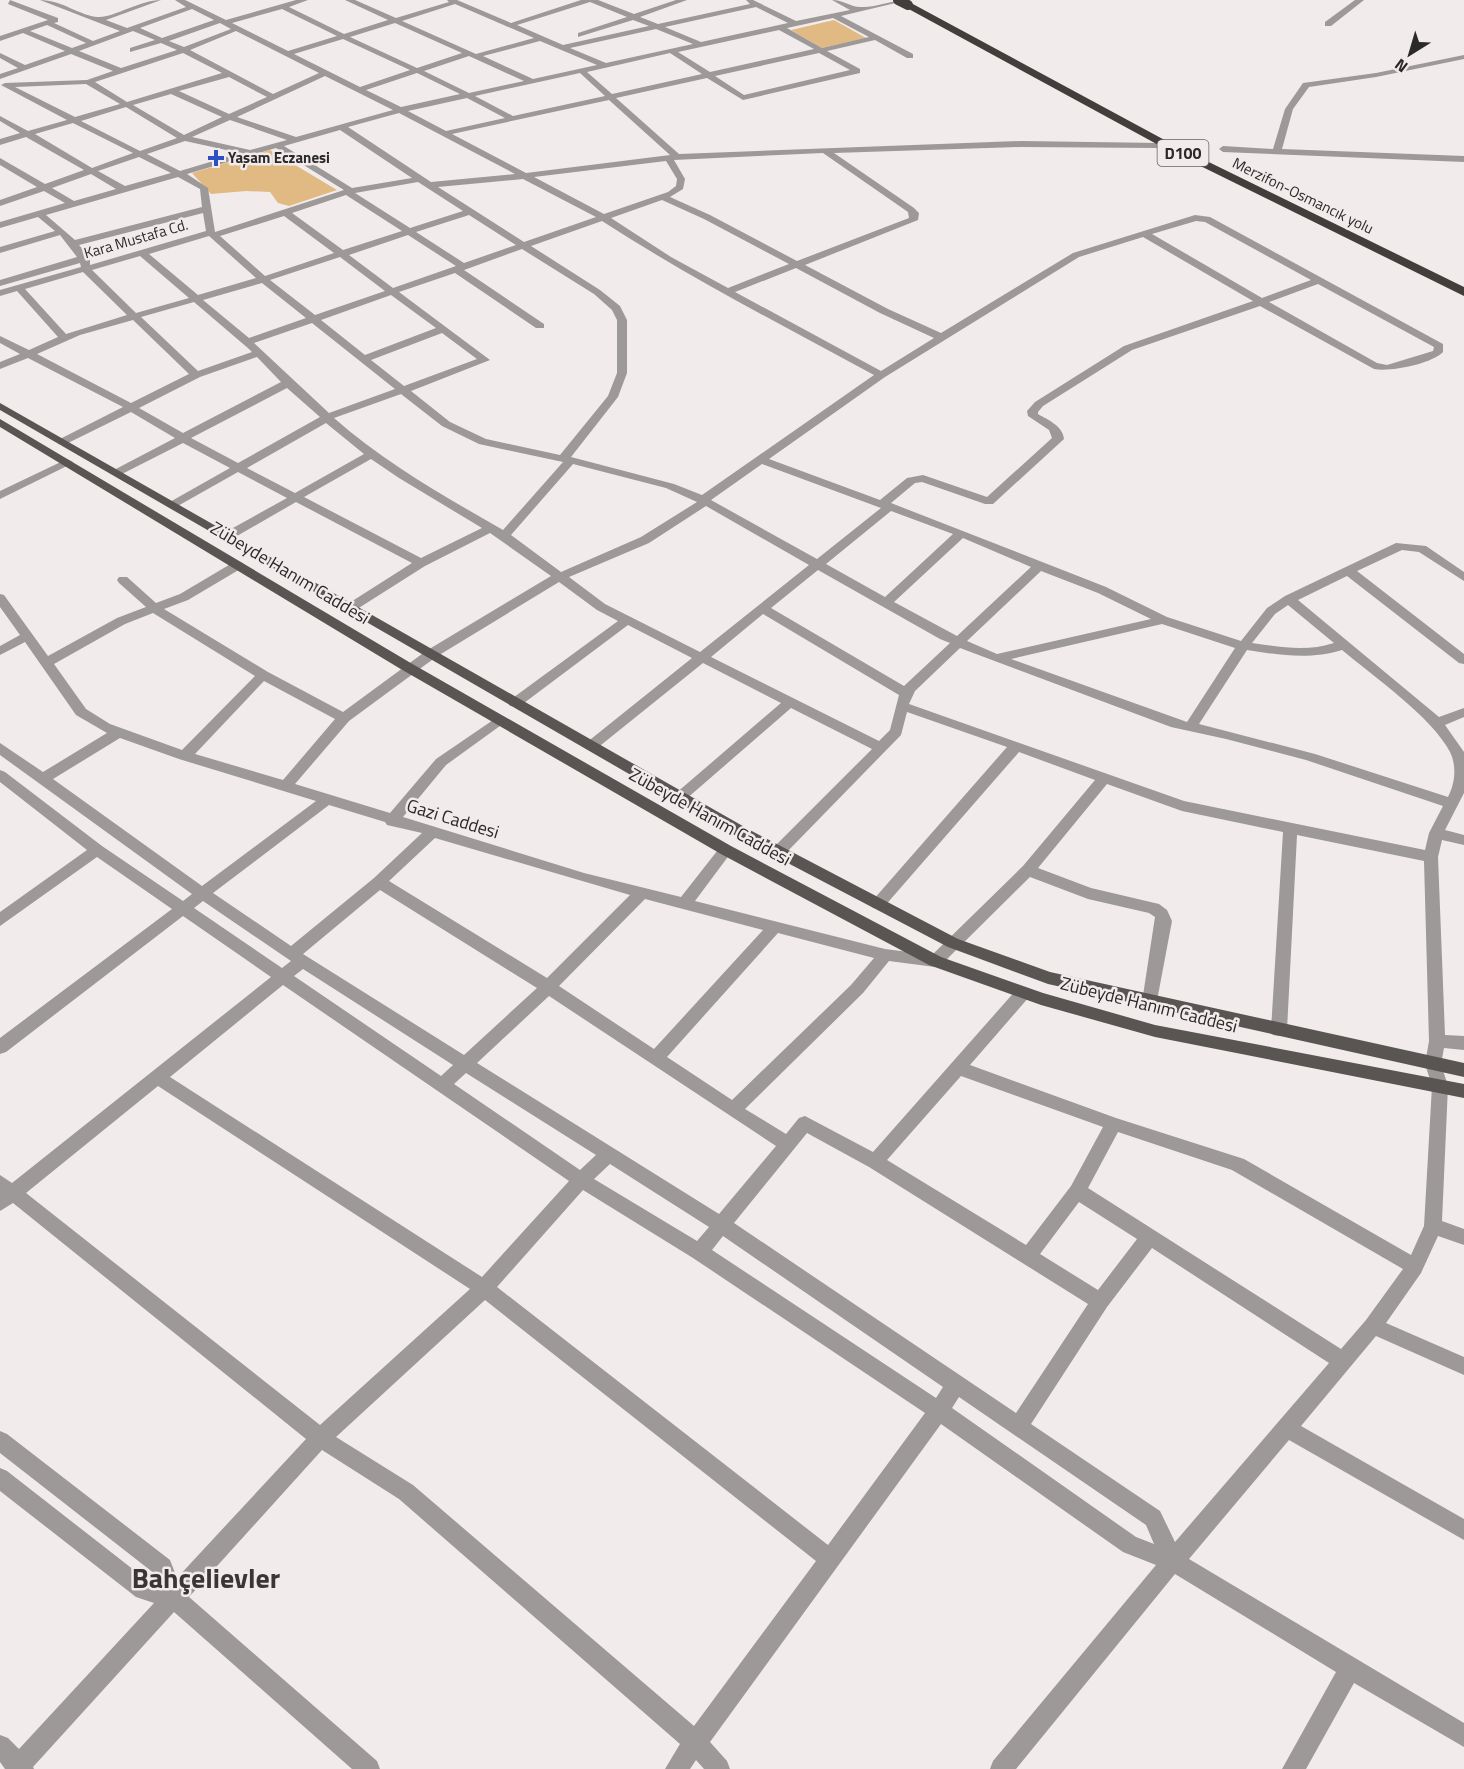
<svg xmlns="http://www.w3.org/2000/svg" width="1464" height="1769" viewBox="0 0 1464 1769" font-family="'Titillium Web',sans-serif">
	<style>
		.green { fill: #e1b982 }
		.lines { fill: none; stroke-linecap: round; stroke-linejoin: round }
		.minor { fill: #9c9998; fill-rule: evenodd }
		.major { fill: #595553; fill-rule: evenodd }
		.highway { fill: #423e3c; fill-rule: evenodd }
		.highway-bridge { stroke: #423e3c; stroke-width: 10 }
		.poi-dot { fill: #3050c1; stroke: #f2ebeb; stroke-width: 2 }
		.labels { text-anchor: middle; stroke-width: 5; stroke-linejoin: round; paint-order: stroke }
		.far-poi-label { font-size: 15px; font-weight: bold; fill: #2b2929; stroke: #f2ebeb; text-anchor: start }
		.far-street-label { font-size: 15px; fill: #2b2929; stroke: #f2ebeb }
		.shield { fill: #f2ebeb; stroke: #676363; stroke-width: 1.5 }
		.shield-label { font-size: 16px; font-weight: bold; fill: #2b2929 }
		.street-label { font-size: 18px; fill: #2b2929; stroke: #f2ebeb }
		.near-district-label { font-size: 28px; font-weight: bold; fill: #3b3636; stroke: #f2ebeb }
	</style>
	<rect width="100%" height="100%" fill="#f2ebeb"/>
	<g class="green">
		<path d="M834,20L866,38L822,48L791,30Z"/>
		<path d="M270,150L337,190L289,206L278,203L270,192L246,191L211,194L192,173Z"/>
	</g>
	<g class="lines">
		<g class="minor">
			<path d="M10,0L58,18V22L54,23L93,41L120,31L40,0C62,0 80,16 98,17C113,18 140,0 161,0L106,20L127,28L186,7L175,0H185L226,20L296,0H308L289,7L344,34L388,20L345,0H355L396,18L449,2L447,0H457L511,23L581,0H598L634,14L676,0H687L640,17L658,24L750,4L746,0H753L796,21L850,10L832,0C843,0 851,7 860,7C876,8 891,0 908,0L841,16L913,54V58H907L875,40L827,51L860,69V73L743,100L707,78L616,98L679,154L1021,141L1160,143L1161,145L1157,148L1021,147L834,153L914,208L919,213L918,220L805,265L888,309L941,333L1073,253L1195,215L1210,217L1443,344V352C1431,364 1391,372 1374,369L1260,306L1132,350L1043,406L1038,412V414C1048,420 1063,426 1064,439L993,504H985L922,482L915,483L891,503L1106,587L1167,617L1241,641L1267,608L1285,596L1396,543L1426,546L1464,572V581L1419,552L1402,550L1357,571L1464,654V664L1459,663L1347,576L1298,600L1439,717L1464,708V717L1445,725L1464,752V793L1445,830L1464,835V845L1442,840L1438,857L1445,1035L1464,1036V1050L1444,1048L1441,1064L1448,1086L1442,1221L1464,1229V1245L1438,1236L1421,1273L1386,1323L1464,1357V1375L1376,1336L1301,1426L1464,1519V1540L1289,1440L1189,1559L1464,1723V1747L1354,1683L1306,1769H1282L1336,1672L1175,1574L1016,1769H990L993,1761L1156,1565L1123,1552L941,1424L710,1742L727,1761L730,1769H704L696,1760L690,1769H665L680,1744L399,1499L322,1450L189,1597L377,1761L380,1769H352L174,1612L33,1767L34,1769H5L0,1762V1735L8,1738L19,1749L154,1603L136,1597L0,1491V1468L7,1471L148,1581L158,1583L155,1574L0,1453V1431L7,1434L170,1560L177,1578L306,1439L13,1203L0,1211V1175L12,1183L271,977L183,916L6,1052L0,1054V1038L172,909L97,857L0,926V912L87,850L0,782V770L5,772L102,846L183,901L192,894L0,755V743L43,772L107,733L76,715L25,642L0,655V646L20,635L0,607V594L4,595L48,656L117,618L146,607L119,583L117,580L119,577H127L156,603L180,594L234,562H242V568L188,600L164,609L268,672L343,712L426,651L551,576L490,533L425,566L354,611H346L344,608L346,605L412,563L296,502L230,540H222V534L287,498L238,472L176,507H168V503L230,468L183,443L120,475H112V471L175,438L131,412L66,444H58V440L123,407L28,358L0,369V362L20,354L0,343V336L29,350L58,337L17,291L0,296V290L81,267L80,263L0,286V280L77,257L60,235L0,253V247L55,231L38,217L0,228V222L65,203L44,191L0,206V200L37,187L0,165V158L45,184L84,170L26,137L0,145V139L20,133L0,121V116L28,131L67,120L1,85L5,83L87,80L113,71L71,54L0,79V74L18,68L0,58V53L25,65L65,51L23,33L0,41V36L48,20L8,4ZM590,2L627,17L578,33V37L633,20L649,26L563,45L517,25ZM455,4L534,38L476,54L402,21ZM756,7L788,23L701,42L665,27ZM192,9L214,20L162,38L140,28ZM282,9L337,36L288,51L232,23ZM833,18L869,37L822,48L787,28ZM220,23L231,29L184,47L169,41ZM395,23L462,53L417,68L350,37ZM47,25L86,43L72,48L30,31ZM656,29L693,44L606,63L570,48ZM779,30L814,49L710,72L678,52ZM133,31L155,40L130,48V52L161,43L177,50L121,68L79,51ZM236,31L319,73L273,94L190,50ZM343,39L410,70L360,87L294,54ZM540,41L597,65L533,79L483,56ZM183,53L222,73L127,102L95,82ZM670,53L702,74L612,94L587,72ZM819,53L850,70L744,95L715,76ZM469,56L524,81L469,93L424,71ZM417,73L460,94L401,107L366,90ZM580,73L605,96L513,116L475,96ZM325,76L393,110L296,137L237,117ZM229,77L267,97L229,114L179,91ZM86,84L120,104L75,117L15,87ZM171,94L222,117L184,135L133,105ZM467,98L505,118L446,131L408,111ZM609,100L670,155L526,173L452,134ZM126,107L177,138L140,151L81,121ZM399,113L515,174L431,182L348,127ZM230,120L287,140L250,150L192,137ZM73,123L133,153L92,168L35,134ZM340,130L412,178L352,188L284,146ZM185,141L240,153L180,171L147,154ZM276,148L344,190L215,232L208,188L187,174ZM823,153L908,212L909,218L797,261L710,215L670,197L683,189L685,179L674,160ZM139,157L171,173L125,186L98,171ZM666,161L677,179L676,186L668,192L604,214L534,177ZM91,174L116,189L74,201L52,188ZM178,177L200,189L202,207L75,240L46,215ZM523,179L596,217L524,242L438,187ZM418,182L463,211L410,228L355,193ZM346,195L402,231L343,250L292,213ZM662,200L704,219L789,264L728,288L671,257L611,218ZM203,213L206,231L90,265V258L79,245ZM469,215L516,245L464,263L416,232ZM284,216L334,253L265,276L220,236ZM602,221C690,278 782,325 874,375L702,495L674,484L571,457L618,397L627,373V320L620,306L600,290L531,246ZM1196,221L1205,222L1311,280L1262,298L1152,234ZM408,235L456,266L393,288L349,255ZM209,236L256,278L198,295L149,254ZM1143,237L1253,301L1124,346L1035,402L1027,411L1028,416L1049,430L1052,438L987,497L923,475L907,478L880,500L769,459L885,377L1079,257ZM522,249L594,294L612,310L617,320V373L608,396L560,455L486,439L450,422L411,391L490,360L399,292L455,273L536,328H544V324L464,270ZM140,256L189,298L136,313L92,270ZM340,257L385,291L315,315L270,280ZM796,268L880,313L934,338L881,371L735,292ZM83,272L127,315L66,334L25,289ZM262,283L306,318L249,338L203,300ZM1318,284L1434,347L1433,351L1387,365L1377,363L1269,302ZM391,295L436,328L365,355L321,320ZM194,302L249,349L252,352L198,371L141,317ZM133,320L189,374L131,403L37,354L80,335ZM312,323L395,389L329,413L254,343ZM442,333L477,359L404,386L371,360ZM257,357L281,382L183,433L139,408L200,377ZM287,388L320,417L238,463L191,438ZM401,394L442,426L479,444L563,462L503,530C444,496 385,463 334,418ZM326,423L364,454L295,493L247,468ZM371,459L399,478L482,528L421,558L304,497ZM573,464L666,488L697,502L641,537L561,572L511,535ZM762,464L881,508L817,559L711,500ZM706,506L809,565L700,652L605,604L569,577L649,543ZM891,511L953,534L885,597L826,564ZM963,538L1031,567L957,636L894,602ZM818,570L940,639L950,643L904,686L771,608ZM1041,571L1098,593L1151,619L997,654L967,641ZM559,582L597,610L618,621L510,700L508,703L510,706H520L628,625L692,658L586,743L584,746L586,749H596L703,663L781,703L675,794L673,797L675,800H685L791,708L872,749L773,848L771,852L773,856H783L901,735L907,712L1007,747L873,900L870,904L873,908H883L1019,752L1095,780L1023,866L932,955L885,949L695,901L733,850L726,845L721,846L681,897L584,873L403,817L446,765L504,723L506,720L504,717L499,716L436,759L390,813L295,784L349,721L436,657ZM1288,605L1334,643C1307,652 1280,647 1252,643L1275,614ZM153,613L255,676L182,750L110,724L86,709L54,664L125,624ZM763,614L899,695L890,730L879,741L711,657ZM1162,624L1235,648L1187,722L1011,659ZM960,648L1171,727L1226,739L1306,760L1443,806L1429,833L1425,850L1184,801L909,704L915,691ZM1247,650C1280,655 1309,660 1342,650C1373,676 1432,717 1450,752C1457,766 1455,784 1448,797L1315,754L1199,724ZM264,681L335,719L283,780L195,754ZM120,738L179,759L316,801L202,886L53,779ZM1107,784L1182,811L1283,832L1271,1030L1273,1035L1279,1036L1285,1035L1287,1030L1297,835L1424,861L1429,1041L1425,1064L1432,1086L1424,1226L1411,1255L1244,1159L1116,1118L970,1065L1029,997L1031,993L1029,989L1023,987L1017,989L873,1152L805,1116L799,1118L786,1134L745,1109L863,993L889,961L935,967L941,965L1030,877L1088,899L1149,913L1155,917L1142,1002L1144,1006L1150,1008L1156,1006L1172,921L1167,910L1159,904L1091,888L1038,868ZM329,805L385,822L387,825L422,833L374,878L291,946L213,893ZM435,838L630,895L547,978L389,881ZM380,890L537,988L464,1055L303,954ZM645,899L763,930L654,1049L559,986ZM203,901L291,961L282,968L194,908ZM778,933L874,958L851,985L732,1100L667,1057ZM303,969L453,1065L441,1076L294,976ZM283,985L569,1181L482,1277L170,1077ZM549,996L776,1146L719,1214L477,1063ZM466,1073L596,1155L580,1170L454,1084ZM961,1076L1103,1127L1071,1186L1026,1245L887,1160ZM158,1086L470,1289L320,1425L26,1193ZM1118,1132L1232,1170L1403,1269L1366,1320L1341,1349L1088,1188ZM807,1133L869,1167L1088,1304L1016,1413L734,1223ZM610,1164L709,1227L697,1241L594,1179ZM583,1190L693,1258L925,1413L828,1545L497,1287ZM1079,1202L1137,1239L1098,1290L1040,1254ZM723,1236L943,1387L936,1398L712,1250ZM1152,1248L1329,1363L1175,1542L1160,1511L1031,1424L1107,1307ZM485,1300L816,1561L694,1726L413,1485L336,1437ZM959,1397L1146,1525L1154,1544L1136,1537L952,1408Z"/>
			<path d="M1355,0H1364L1331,26H1325V22Z"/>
			<path d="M1464,55V59L1376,77L1309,87L1293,109L1282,149L1464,156V162L1223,152L1219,149L1223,146L1273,149L1285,109L1303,83L1376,73Z"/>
			<path d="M67,459L73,462L71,464L0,499V491Z"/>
		</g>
		<g class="major">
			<path d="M0,403L748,829L958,939L1050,972L1464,1063V1077L1048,984L948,947L738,837L0,410Z"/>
			<path d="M0,419L409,662L731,846L941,957L1043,993L1155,1025L1464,1084V1098L1155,1037L1041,1005L929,965L721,854L399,668L0,427Z"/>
		</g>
		<path class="highway" d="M905,3H911L1172,144L1464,287V296L1164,148L905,7Z"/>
		<path class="highway-bridge" d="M898,0L908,5"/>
	</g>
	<path class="poi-dot" d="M213 149h6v6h6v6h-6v6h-6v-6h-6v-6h6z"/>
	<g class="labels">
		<g class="far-poi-label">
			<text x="228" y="163">Yaşam Eczanesi</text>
		</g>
		<g class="far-street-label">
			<text transform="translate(1303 196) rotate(26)" y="5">Merzifon-Osmancık yolu</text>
			<text transform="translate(136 239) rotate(-16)" y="5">Kara Mustafa Cd.</text>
		</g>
		<rect class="shield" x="1157.5" y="140" width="51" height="26" rx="4.5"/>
		<g class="shield-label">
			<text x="1183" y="159">D100</text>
		</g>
		<g class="street-label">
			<text transform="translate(290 573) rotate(31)" y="6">Zübeyde Hanım Caddesi</text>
			<text transform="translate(710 817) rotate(29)" y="6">Zübeyde Hanım Caddesi</text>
			<text transform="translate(453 819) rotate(17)" y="6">Gazi Caddesi</text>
			<text transform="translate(1149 1005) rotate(14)" y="6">Zübeyde Hanım Caddesi</text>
		</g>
		<g class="near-district-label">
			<text x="206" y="1588">Bahçelievler</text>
		</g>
	</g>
	<g transform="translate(1410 54) rotate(217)" stroke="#f2ebeb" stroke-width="4.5" paint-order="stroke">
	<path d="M0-4.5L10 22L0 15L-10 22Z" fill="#2b2929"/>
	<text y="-9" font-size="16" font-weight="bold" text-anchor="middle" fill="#2b2929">N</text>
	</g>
</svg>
